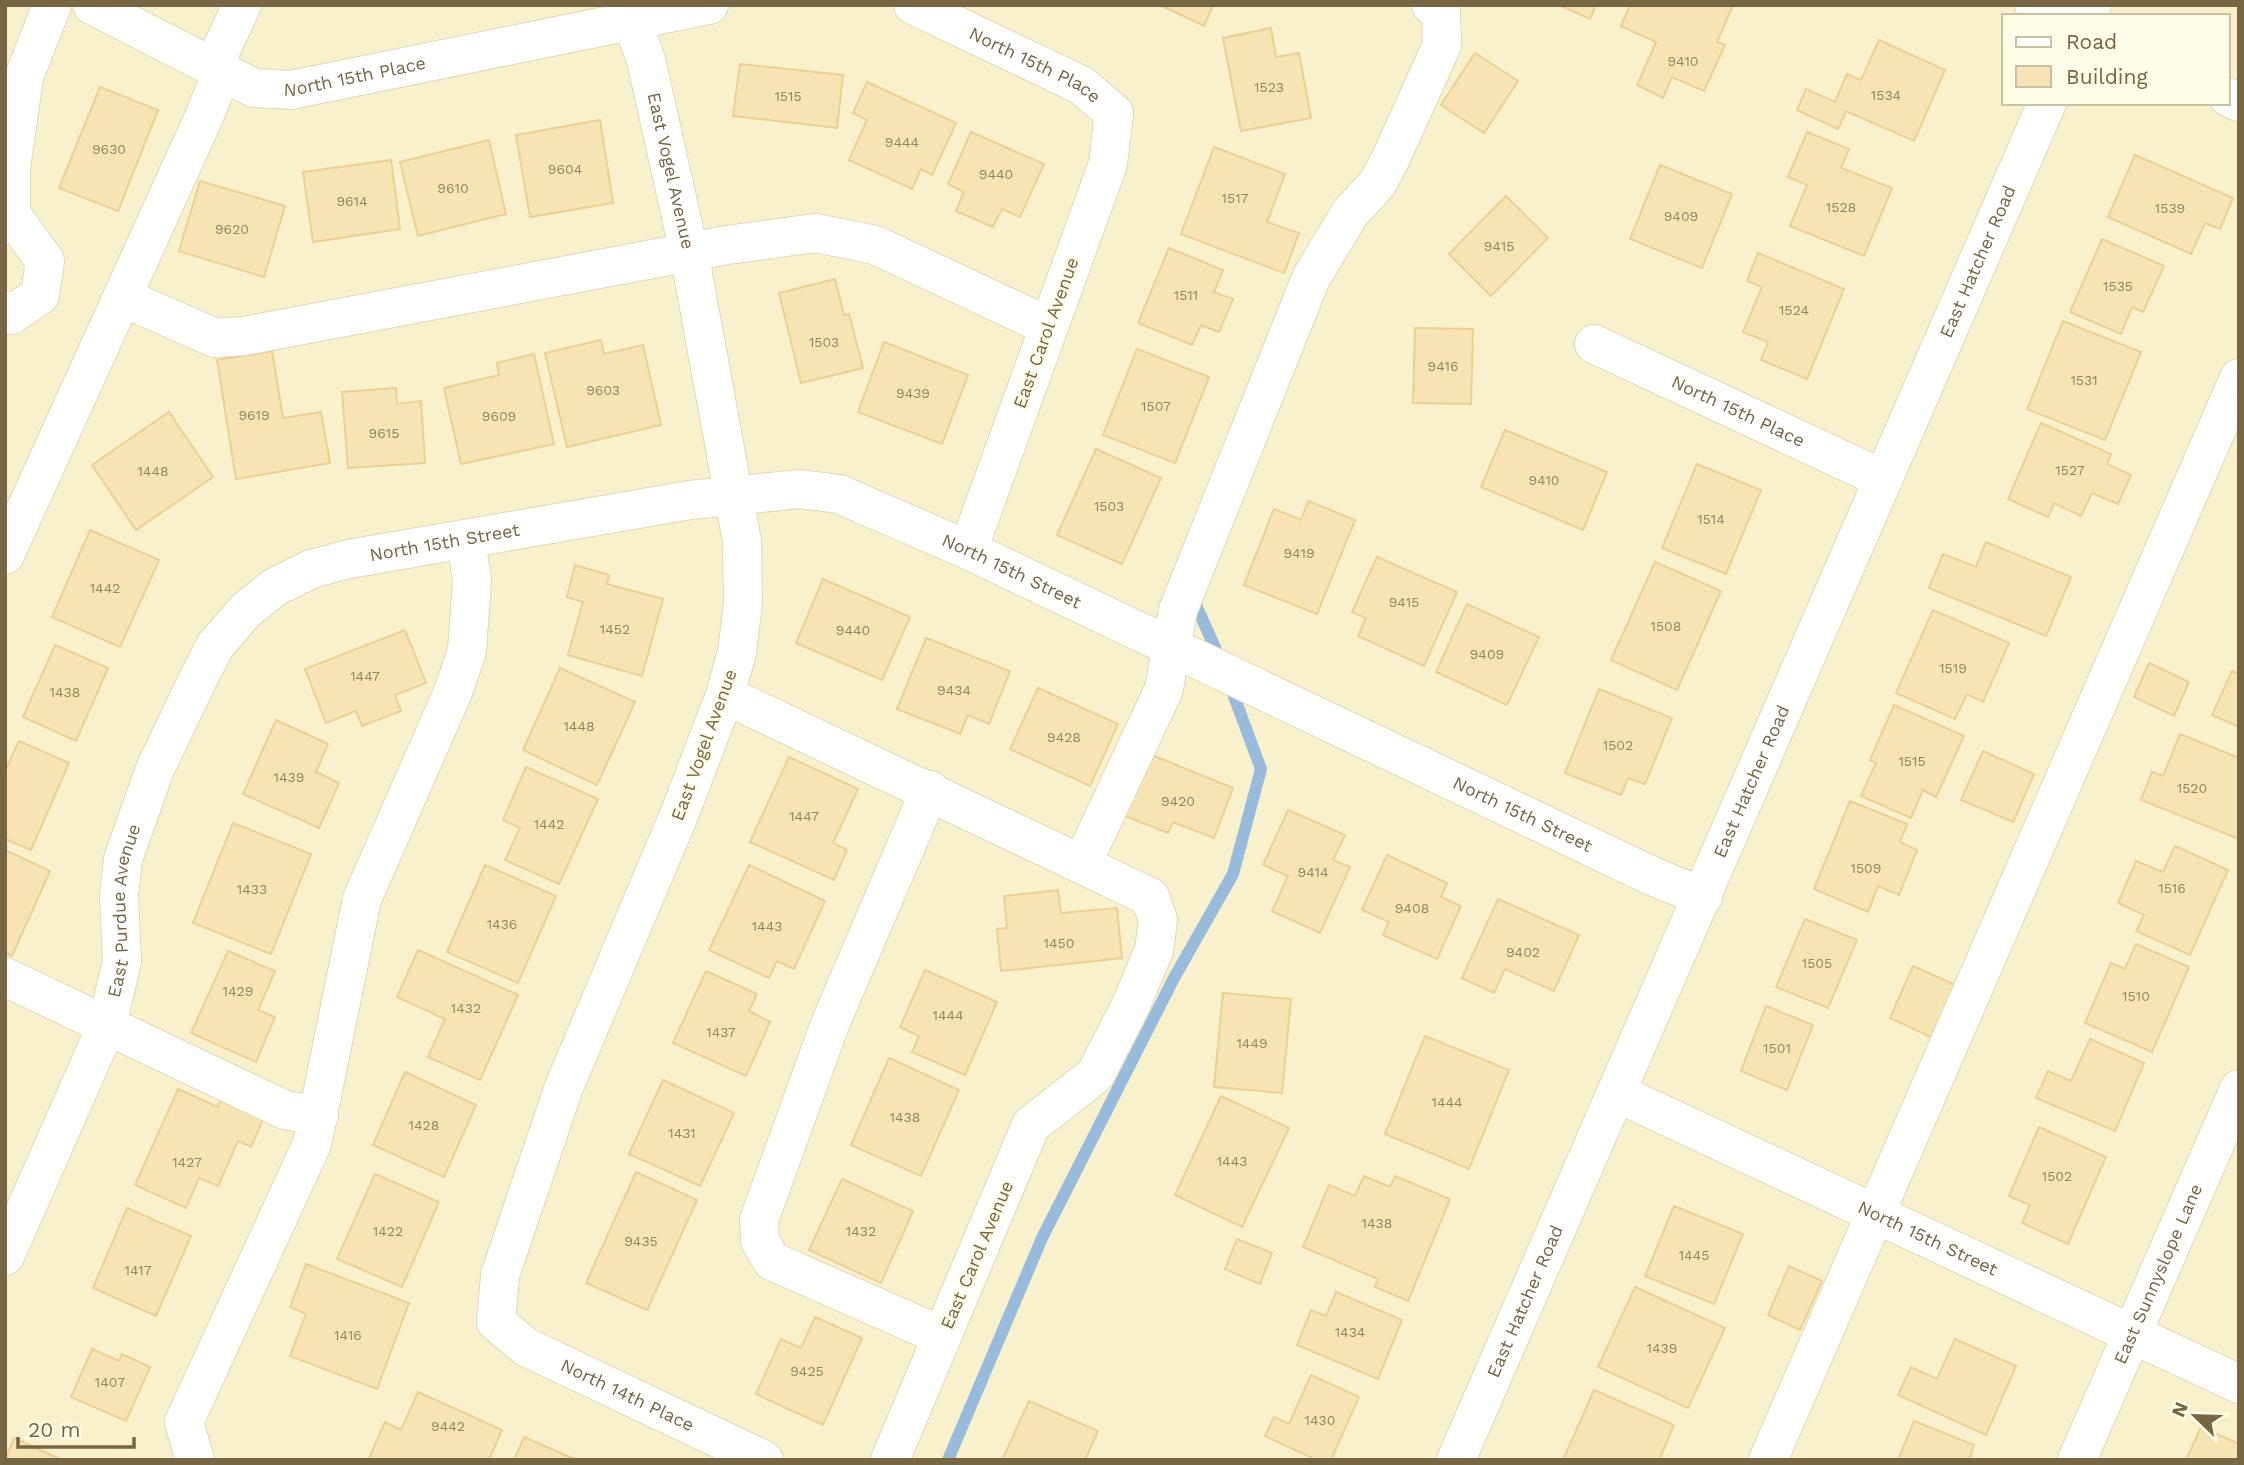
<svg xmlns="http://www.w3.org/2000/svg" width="2244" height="1465" viewBox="0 0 2244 1465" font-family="'Work Sans',sans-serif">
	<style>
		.residential { fill: #f7f1cc; fill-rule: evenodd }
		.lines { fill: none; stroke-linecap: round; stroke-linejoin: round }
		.stream { stroke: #96bbdc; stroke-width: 12 }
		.building { fill: #f7e4b3; stroke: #ebd092; stroke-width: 2 }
		.minor-casing { stroke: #e1d8b7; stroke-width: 40 }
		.minor { stroke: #fff; stroke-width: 38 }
		.labels { text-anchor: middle; stroke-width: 5; stroke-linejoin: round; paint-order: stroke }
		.number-label { font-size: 14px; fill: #978660 }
		.street-label { font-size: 18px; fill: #764; stroke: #fffde7 }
	</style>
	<rect width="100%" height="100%" fill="#fffcde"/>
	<path class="residential" d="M5,5H2239V1460H5ZM2004,16H2228V103H2004Z"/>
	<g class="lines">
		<g class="stream">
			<path d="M1192,596L1220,659"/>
			<path d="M948,1460L1042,1238L1174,978L1233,874L1261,769L1229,683"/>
		</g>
	</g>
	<g class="building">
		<path d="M1160,5H1213L1204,26Z"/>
		<path d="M1559,5H1596L1590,19Z"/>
		<path d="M1630,5H1733L1717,42L1725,45L1704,91L1672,77L1663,98L1637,85L1656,42L1621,26Z"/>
		<path d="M1271,28L1276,57L1299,53L1311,118L1241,131L1223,38Z"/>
		<path d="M1879,40L1945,70L1914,141L1846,111L1838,129L1797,110L1806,89L1835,102L1847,74L1861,80Z"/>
		<path d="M1475,53L1518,81L1484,133L1441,105Z"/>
		<path d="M740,64L843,75L837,128L733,116Z"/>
		<path d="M867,82L956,123L932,175L921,169L912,189L849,160L867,120L853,113Z"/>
		<path d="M100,87L158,110L118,211L59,188Z"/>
		<path d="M600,120L613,203L530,217L516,135Z"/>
		<path d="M971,132L1044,164L1020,217L1002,209L993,227L956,211L964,192L948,184Z"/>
		<path d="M1807,132L1849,149L1841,168L1892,188L1864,256L1790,226L1807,185L1788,177Z"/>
		<path d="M489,140L506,214L418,236L400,162Z"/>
		<path d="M1214,147L1285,174L1267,222L1299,233L1284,273L1181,234Z"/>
		<path d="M2135,155L2233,198L2220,229L2205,223L2191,254L2108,217Z"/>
		<path d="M391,160L400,229L313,242L303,172Z"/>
		<path d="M1660,165L1732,194L1702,268L1630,239Z"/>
		<path d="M200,181L285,206L264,277L179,251Z"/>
		<path d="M1506,196L1548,238L1491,296L1449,254Z"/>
		<path d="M2102,239L2164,266L2143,312L2132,307L2121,334L2070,312Z"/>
		<path d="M1169,248L1223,270L1214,292L1233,299L1219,332L1201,325L1192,345L1138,323Z"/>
		<path d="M1758,253L1844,289L1807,379L1761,360L1768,342L1743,332L1762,287L1747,281Z"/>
		<path d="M835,279L844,315L849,314L863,368L801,383L779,293Z"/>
		<path d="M2063,321L2141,352L2105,440L2027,409Z"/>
		<path d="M1415,328L1473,329L1471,404L1413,403Z"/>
		<path d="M601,340L604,354L643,345L661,425L567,447L545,353Z"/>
		<path d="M884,342L968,375L942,444L858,412Z"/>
		<path d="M1137,349L1209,377L1175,463L1103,435Z"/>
		<path d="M272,351L283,418L321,412L330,463L236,479L217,360Z"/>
		<path d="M534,354L554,444L461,464L444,388L499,375L497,363Z"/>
		<path d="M396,388L397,404L421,401L425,463L348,468L342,392Z"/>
		<path d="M169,412L213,477L136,530L92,465Z"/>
		<path d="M2041,423L2111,454L2107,464L2131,475L2118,504L2092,493L2081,516L2054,503L2048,517L2008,499Z"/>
		<path d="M1505,430L1607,472L1583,530L1481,487Z"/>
		<path d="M1096,449L1161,478L1122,564L1057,535Z"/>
		<path d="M1697,464L1761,490L1726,574L1662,548Z"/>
		<path d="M1308,501L1355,520L1317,614L1244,585L1274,509L1301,520Z"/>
		<path d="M90,530L159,560L120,647L52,617Z"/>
		<path d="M1986,542L2071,577L2046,636L1929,588L1943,554L1976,567Z"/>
		<path d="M1377,557L1457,592L1424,666L1358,636L1366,618L1352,612Z"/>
		<path d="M1655,562L1721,591L1677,690L1611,660Z"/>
		<path d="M575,565L609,575L607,584L663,599L642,676L568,655L583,602L567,597Z"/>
		<path d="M823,579L910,617L882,680L796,643Z"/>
		<path d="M1467,604L1539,637L1507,705L1436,672Z"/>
		<path d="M1933,610L2009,643L1983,702L1967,694L1955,719L1896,693Z"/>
		<path d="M405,630L426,683L395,695L401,711L362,726L356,711L326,723L305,669Z"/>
		<path d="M926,638L1010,671L989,724L968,715L960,734L897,709Z"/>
		<path d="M55,645L108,668L76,741L23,717Z"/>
		<path d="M2149,663L2189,682L2174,716L2134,697Z"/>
		<path d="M560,668L635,702L597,785L523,750Z"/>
		<path d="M2232,671L2239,674V727L2212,715Z"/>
		<path d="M1038,688L1118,724L1090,786L1010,749Z"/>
		<path d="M1599,689L1672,718L1645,784L1628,778L1621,795L1565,773Z"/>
		<path d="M1894,705L1964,736L1936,797L1923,790L1911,818L1861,796L1876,763L1870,760Z"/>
		<path d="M276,720L328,744L316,772L339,783L319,828L243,794Z"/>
		<path d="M2180,734L2239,758V839L2141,800L2152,772L2163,776Z"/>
		<path d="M19,741L69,763L31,850L5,839V771Z"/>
		<path d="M1983,751L2034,774L2013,822L1961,800Z"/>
		<path d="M1147,753L1233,788L1214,838L1173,822L1168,833L1122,815Z"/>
		<path d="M789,757L858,789L833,843L847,850L834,880L750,842Z"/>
		<path d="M526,767L598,799L559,884L505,860L520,828L503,820Z"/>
		<path d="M1850,801L1907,824L1900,842L1917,850L1899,895L1878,886L1868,912L1814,889Z"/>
		<path d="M1288,810L1345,835L1333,860L1350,867L1320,933L1272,911L1288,876L1263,865Z"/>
		<path d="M233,823L311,854L271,954L193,923Z"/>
		<path d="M2175,846L2228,870L2190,955L2136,931L2144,915L2118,903L2136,861L2163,872Z"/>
		<path d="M5,850L50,871L12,956L5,953Z"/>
		<path d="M1387,855L1447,883L1441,897L1461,906L1437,959L1383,935L1389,922L1362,910Z"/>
		<path d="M485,865L556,896L518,983L447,952Z"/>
		<path d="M749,865L825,901L794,969L777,961L769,978L709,950Z"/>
		<path d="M1058,890L1061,913L1117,908L1122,958L1001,971L997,929L1007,928L1004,896Z"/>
		<path d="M1498,899L1579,935L1554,991L1505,969L1494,993L1462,978Z"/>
		<path d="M1805,919L1857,940L1828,1008L1776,987Z"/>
		<path d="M2136,944L2189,967L2152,1052L2085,1023L2111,963L2125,969Z"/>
		<path d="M418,950L518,995L480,1080L428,1057L445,1019L397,997Z"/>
		<path d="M228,951L275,971L258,1010L275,1017L256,1062L191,1033Z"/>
		<path d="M1913,966L1958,986L1935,1039L1890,1018Z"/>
		<path d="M925,970L997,1002L965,1075L912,1052L919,1036L900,1027Z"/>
		<path d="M706,971L757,994L749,1011L770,1022L746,1076L673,1043Z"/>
		<path d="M1223,993L1291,999L1282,1093L1214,1087Z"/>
		<path d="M1766,1006L1813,1025L1787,1090L1741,1071Z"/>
		<path d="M1425,1036L1509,1070L1469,1169L1385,1134Z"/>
		<path d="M2090,1039L2144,1063L2115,1131L2036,1098L2048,1071L2071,1081Z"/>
		<path d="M889,1058L959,1090L921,1176L851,1145Z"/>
		<path d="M405,1072L476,1105L444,1177L373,1145Z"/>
		<path d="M663,1080L734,1113L700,1186L629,1154Z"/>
		<path d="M178,1089L218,1107L223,1095L265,1114L251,1147L238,1141L218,1186L199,1178L186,1208L135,1185Z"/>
		<path d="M1221,1096L1289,1128L1242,1227L1175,1195Z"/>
		<path d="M2039,1127L2106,1157L2068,1244L2022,1223L2030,1205L2009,1196Z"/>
		<path d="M636,1172L697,1200L647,1310L586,1283Z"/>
		<path d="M375,1174L439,1202L402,1287L337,1259Z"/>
		<path d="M1364,1176L1390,1187L1395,1176L1450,1199L1408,1301L1375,1287L1378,1279L1303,1247L1329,1185L1355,1196Z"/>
		<path d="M842,1179L913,1211L881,1283L809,1250Z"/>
		<path d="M1674,1206L1743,1234L1714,1304L1645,1276Z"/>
		<path d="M127,1208L191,1236L156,1316L93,1288Z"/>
		<path d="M1237,1239L1272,1253L1260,1284L1225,1269Z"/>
		<path d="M306,1264L409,1303L377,1389L290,1356L306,1314L290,1307Z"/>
		<path d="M1789,1266L1822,1281L1800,1330L1768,1315Z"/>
		<path d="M1635,1287L1725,1328L1688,1408L1598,1367Z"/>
		<path d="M1336,1292L1402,1320L1378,1379L1297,1345L1311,1310L1326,1316Z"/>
		<path d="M815,1317L862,1338L823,1425L756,1394L781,1339L801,1348Z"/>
		<path d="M1955,1339L2016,1366L1986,1435L1898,1395L1911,1367L1937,1379Z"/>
		<path d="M92,1349L119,1361L122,1354L150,1367L126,1421L71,1397Z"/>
		<path d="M1311,1375L1359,1397L1331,1460H1317L1265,1436L1274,1417L1289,1424Z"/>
		<path d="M1594,1390L1674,1425L1659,1460H1563Z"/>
		<path d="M418,1392L502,1430L489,1460H368L385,1422L401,1430Z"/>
		<path d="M1029,1401L1098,1431L1085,1460H1002Z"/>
		<path d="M1914,1421L1974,1445L1969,1460H1898Z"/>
		<path d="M2201,1427L2239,1444V1460H2186Z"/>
		<path d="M524,1437L576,1460H514Z"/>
		<path d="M14,1438L62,1460H5Z"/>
	</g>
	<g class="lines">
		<g class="minor-casing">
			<g id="minor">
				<path id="s1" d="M92,5L254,88L291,90L709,5"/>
				<path id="s2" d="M626,5L646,60L689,252L742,542L743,604L737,652L725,695L679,815L564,1087L500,1275L496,1322L526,1347L764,1460"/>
				<path id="s3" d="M913,5L1081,85L1114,113L1108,164L968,550"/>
				<path d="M2034,5L2057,16"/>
				<path d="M2088,16L2092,5"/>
				<path d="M213,67L242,5"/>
				<path d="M2228,97L2239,102"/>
				<path d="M5,225L11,214V167L24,77L52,5"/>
				<path d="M122,297L215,338L244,336L727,245L815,233L875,245L1048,326"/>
				<path d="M5,311L11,315L40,295L45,261L11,214"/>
				<path id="s4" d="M1594,344L1883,479"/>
				<path d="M5,555L204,117L221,74"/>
				<path d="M725,695L1150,897L1158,920L1154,950L1131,1005L1095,1075L1031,1125L890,1460"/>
				<path d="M930,790L830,1024L759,1220L760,1241L772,1261L942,1336"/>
				<path d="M1082,864L1164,689L1178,610L1311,278L1350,213L1377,184L1390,160L1442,45L1441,13L1431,5"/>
				<path d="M5,977L285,1110L319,1116"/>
				<path id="s5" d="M1617,1093L2239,1384"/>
				<path id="s6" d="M5,1256L107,1025L122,961L119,895L123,859L155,769L199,677L215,646L245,611L275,587L311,569L349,559L690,500L800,489L839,494L968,550L1652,876L1703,897"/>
				<path d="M195,1460L184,1422L312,1144L362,899L453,692L467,651L472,580L466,541"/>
				<path id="s7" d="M1456,1460L2047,103"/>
				<path d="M1768,1460L2239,378"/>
				<path id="s8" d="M2077,1460L2239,1089"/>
			</g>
		</g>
		<use href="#minor" class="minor"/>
	</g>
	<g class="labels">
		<g class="number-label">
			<text x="1683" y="66">9410</text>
			<text x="1269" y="92">1523</text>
			<text x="1886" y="100">1534</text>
			<text x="788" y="101">1515</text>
			<text x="902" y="147">9444</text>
			<text x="109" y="154">9630</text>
			<text x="565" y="174">9604</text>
			<text x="996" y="179">9440</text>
			<text x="453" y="193">9610</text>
			<text x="1235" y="203">1517</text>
			<text x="352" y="206">9614</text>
			<text x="1841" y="212">1528</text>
			<text x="2170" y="213">1539</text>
			<text x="1681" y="221">9409</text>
			<text x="232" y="234">9620</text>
			<text x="1499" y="251">9415</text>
			<text x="2118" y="291">1535</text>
			<text x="1186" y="300">1511</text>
			<text x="1794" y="315">1524</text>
			<text x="824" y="347">1503</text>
			<text x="1443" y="371">9416</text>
			<text x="2084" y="385">1531</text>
			<text x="603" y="395">9603</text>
			<text x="913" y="398">9439</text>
			<text x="1156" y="411">1507</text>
			<text x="254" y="420">9619</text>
			<text x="499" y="421">9609</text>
			<text x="384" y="438">9615</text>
			<text x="2070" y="475">1527</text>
			<text x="153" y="476">1448</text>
			<text x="1544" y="485">9410</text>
			<text x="1109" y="511">1503</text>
			<text x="1711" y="524">1514</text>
			<text x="1299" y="558">9419</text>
			<text x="105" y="593">1442</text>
			<text x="1404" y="607">9415</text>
			<text x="1666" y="631">1508</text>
			<text x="615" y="634">1452</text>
			<text x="853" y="635">9440</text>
			<text x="1487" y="659">9409</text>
			<text x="1953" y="673">1519</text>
			<text x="365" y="681">1447</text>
			<text x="954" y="695">9434</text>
			<text x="65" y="697">1438</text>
			<text x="579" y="731">1448</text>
			<text x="1064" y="742">9428</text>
			<text x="1618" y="750">1502</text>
			<text x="1912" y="766">1515</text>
			<text x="289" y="782">1439</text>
			<text x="2192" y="793">1520</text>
			<text x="1178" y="806">9420</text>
			<text x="804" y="821">1447</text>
			<text x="549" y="829">1442</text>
			<text x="1866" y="873">1509</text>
			<text x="1313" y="877">9414</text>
			<text x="2172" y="893">1516</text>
			<text x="252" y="894">1433</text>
			<text x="1412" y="913">9408</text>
			<text x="502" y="929">1436</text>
			<text x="767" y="931">1443</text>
			<text x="1059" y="948">1450</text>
			<text x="1523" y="957">9402</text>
			<text x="1817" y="968">1505</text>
			<text x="238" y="996">1429</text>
			<text x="2136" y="1001">1510</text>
			<text x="466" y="1013">1432</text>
			<text x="948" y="1020">1444</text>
			<text x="721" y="1037">1437</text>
			<text x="1252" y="1048">1449</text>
			<text x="1777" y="1053">1501</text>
			<text x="1447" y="1107">1444</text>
			<text x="905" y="1122">1438</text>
			<text x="424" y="1130">1428</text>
			<text x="682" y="1138">1431</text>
			<text x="1232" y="1166">1443</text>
			<text x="187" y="1167">1427</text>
			<text x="2057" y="1181">1502</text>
			<text x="1377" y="1228">1438</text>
			<text x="388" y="1236">1422</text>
			<text x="861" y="1236">1432</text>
			<text x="641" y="1246">9435</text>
			<text x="1694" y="1260">1445</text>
			<text x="138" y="1275">1417</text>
			<text x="1350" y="1337">1434</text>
			<text x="348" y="1340">1416</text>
			<text x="1662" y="1353">1439</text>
			<text x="807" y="1376">9425</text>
			<text x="110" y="1387">1407</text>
			<text x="1320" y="1425">1430</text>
			<text x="448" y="1431">9442</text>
		</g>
		<g class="street-label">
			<text dy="6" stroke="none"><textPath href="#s3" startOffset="136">North 15th Place</textPath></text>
			<text dy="6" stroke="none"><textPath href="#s1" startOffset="284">North 15th Place</textPath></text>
			<text dy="6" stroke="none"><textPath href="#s2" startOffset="172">East Vogel Avenue</textPath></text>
			<text dy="6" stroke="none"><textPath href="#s7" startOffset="1307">East Hatcher Road</textPath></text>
			<text transform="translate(1046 333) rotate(-70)" y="6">East Carol Avenue</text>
			<text dy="6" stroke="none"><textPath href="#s4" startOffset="159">North 15th Place</textPath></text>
			<text dy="6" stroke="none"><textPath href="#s6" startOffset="914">North 15th Street</textPath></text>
			<text dy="6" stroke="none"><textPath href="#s6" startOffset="1502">North 15th Street</textPath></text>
			<text transform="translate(704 745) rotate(-70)" y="6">East Vogel Avenue</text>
			<text dy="6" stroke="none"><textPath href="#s7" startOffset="740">East Hatcher Road</textPath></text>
			<text dy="6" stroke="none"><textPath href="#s6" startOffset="2068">North 15th Street</textPath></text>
			<text dy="6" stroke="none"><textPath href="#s6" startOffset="369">East Purdue Avenue</textPath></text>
			<text dy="6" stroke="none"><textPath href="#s5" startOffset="343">North 15th Street</textPath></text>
			<text transform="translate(977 1255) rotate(-67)" y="6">East Carol Avenue</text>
			<text dy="6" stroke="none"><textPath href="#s8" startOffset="203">East Sunnyslope Lane</textPath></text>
			<text dy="6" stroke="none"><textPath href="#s7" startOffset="173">East Hatcher Road</textPath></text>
			<text dy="6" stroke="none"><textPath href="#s2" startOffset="1526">North 14th Place</textPath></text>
		</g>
	</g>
	<rect width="2244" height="1465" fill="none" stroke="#776644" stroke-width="14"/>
	<rect x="2002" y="14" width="228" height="91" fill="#fffde7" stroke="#c9c1a6" stroke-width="2"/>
	<rect x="2016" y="37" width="35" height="10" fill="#ffffff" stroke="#c9c1a6" stroke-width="2"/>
	<text x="2066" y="49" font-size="21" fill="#776644">Road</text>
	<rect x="2016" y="66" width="35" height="21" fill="#f7e4b3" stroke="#c9c1a6" stroke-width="2"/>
	<text x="2066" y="84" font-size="21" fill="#776644">Building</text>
	<g transform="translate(2195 1416) rotate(293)" stroke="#fffde7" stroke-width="5" paint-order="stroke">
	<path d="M0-5L12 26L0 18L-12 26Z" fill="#776644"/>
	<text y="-10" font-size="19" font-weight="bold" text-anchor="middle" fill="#776644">N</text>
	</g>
	<path d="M18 1437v10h116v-10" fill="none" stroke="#776644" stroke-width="3.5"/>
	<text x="28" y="1437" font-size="21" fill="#776644" stroke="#fffde7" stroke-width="5" paint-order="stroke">20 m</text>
</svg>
